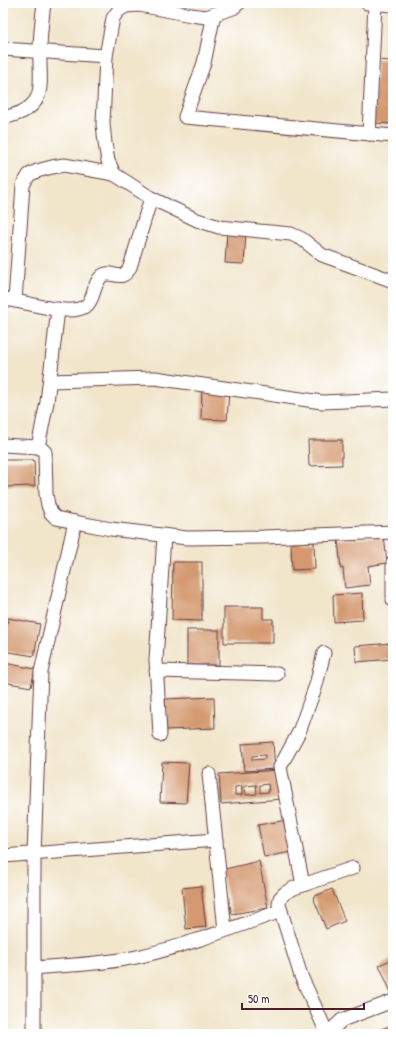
<svg xmlns="http://www.w3.org/2000/svg" width="396" height="1037" viewBox="0 0 396 1037" font-family="'Patrick Hand',sans-serif">
	<style>
		.building { fill: #d49970; fill-rule: evenodd }
		.lines { fill: none; stroke-linecap: round; stroke-linejoin: round }
		.minor-casing { stroke: #633d43; stroke-width: 15 }
		.minor { stroke: #fff; stroke-width: 13 }
	</style>
	<rect width="100%" height="100%" fill="#fff"/>
	<filter id="ink" filterUnits="userSpaceOnUse"><feTurbulence type="fractalNoise" baseFrequency=".025" numOctaves="2"/><feDisplacementMap in="SourceGraphic" scale="8" xChannelSelector="R" yChannelSelector="G"/><feConvolveMatrix kernelMatrix="1 2 1 2 8 2 1 2 1" color-interpolation-filters="sRGB"/></filter>
	<filter id="wash" filterUnits="userSpaceOnUse"><feTurbulence type="fractalNoise" baseFrequency=".012" numOctaves="4" result="noise"/><feDisplacementMap in="SourceGraphic" scale="16" xChannelSelector="R" yChannelSelector="G"/><feGaussianBlur stdDeviation="0.9" result="paint"/><feColorMatrix in="noise" values="0 0 0 0 0 0 0 0 0 0 0 0 0 0 0 0 0 1.4 0 .05"/><feComposite in="paint" operator="in"/></filter>
	<g filter="url(#wash)">
		<rect width="100%" height="100%" fill="#f1e5ca"/>
		<g id="blocks">
			<g class="building">
				<path d="M392,17H393V52H391Z"/>
				<path d="M377,60L393,61V124L373,123Z"/>
				<path d="M227,232L246,233L244,264L225,263Z"/>
				<path d="M202,389L229,390L227,420L201,419Z"/>
				<path d="M308,440H342V465L309,466Z"/>
				<path d="M3,460H34L35,486L3,487Z"/>
				<path d="M384,535L387,563L368,566L370,585L345,588L343,568L341,569L338,540Z"/>
				<path d="M314,542L315,569L292,570L291,543Z"/>
				<path d="M173,562H202V621L172,620Z"/>
				<path d="M362,593L363,620L334,622L333,595Z"/>
				<path d="M224,607H263V619H273V643H224Z"/>
				<path d="M8,618L40,624L34,656L3,651Z"/>
				<rect x="187" y="630" width="32" height="35"/>
				<path d="M393,643V659L356,662L355,646Z"/>
				<path d="M5,663L35,669L31,687L3,682Z"/>
				<path d="M214,697L215,728L166,730L165,699Z"/>
				<path d="M273,742L275,769L244,771L242,744ZM265,755V759L252,760V756Z"/>
				<path d="M162,762L189,763L186,803L160,802Z"/>
				<path d="M280,770L282,799L221,804L219,774ZM268,784L269,792L260,793V785ZM256,785L257,794L246,795L245,786ZM242,786V795H235V787Z"/>
				<path d="M287,820L292,852L264,857L258,825Z"/>
				<path d="M259,861L268,908L232,914L221,870Z"/>
				<path d="M201,886L206,927L186,929L182,888Z"/>
				<path d="M332,889L345,921L326,929L313,897Z"/>
				<path d="M393,959V997L379,965Z"/>
				<path d="M393,1025V1034H374L373,1032Z"/>
			</g>
		</g>
	</g>
	<g filter="url(#ink)">
		<use href="#blocks" fill-opacity="0" stroke="#633d43" stroke-width="1"/>
		<g class="lines">
			<g class="minor-casing">
				<g id="minor">
					<path d="M367,3L393,5"/>
					<path d="M214,14L204,63L185,117L393,136"/>
					<path d="M3,49L106,56"/>
					<path d="M3,118C15,115 31,111 37,98C43,87 39,65 40,52C40,36 42,19 44,3"/>
					<path d="M369,134L375,4"/>
					<path d="M114,174L108,161L105,143L103,124L106,56L113,18L118,11L126,6L140,5L191,15L206,17L233,8L239,3"/>
					<path d="M3,299C24,300 70,319 87,305C95,298 93,283 102,276C112,268 121,285 130,267L151,198"/>
					<path d="M15,301L23,185L29,175L37,171L52,167L64,165L114,174L151,198L197,220L219,227L291,234L302,239L322,255L393,281"/>
					<path d="M50,381L155,378L322,402L393,399"/>
					<path d="M3,445L38,447L42,449L45,452L46,494L48,505L51,513L56,518L75,522L111,529L187,538L263,537L393,532"/>
					<path d="M38,447L47,402L58,309"/>
					<path d="M393,562V600"/>
					<path d="M156,671L277,674"/>
					<path d="M160,735L156,660L164,536"/>
					<path d="M209,774L225,930"/>
					<path d="M3,856L216,840"/>
					<path d="M303,885L280,767L299,732L316,685L324,653"/>
					<path d="M34,968C69,965 106,964 141,956C188,945 235,927 281,911"/>
					<path d="M327,1033L301,976L279,905L280,898L285,893L294,888L353,868"/>
					<path d="M34,1034V854L41,672L75,522"/>
					<path d="M327,1034L342,1020L393,1001"/>
				</g>
			</g>
			<use href="#minor" class="minor"/>
		</g>
	</g>
	<rect width="396" height="1037" fill="none" stroke="#fff" stroke-width="16"/>
	<path d="M242 1003v6h122v-6" fill="none" stroke="#4a1f2b" stroke-width="2"/>
	<text x="248" y="1003" font-size="12" fill="#4a1f2b" stroke="#ffffff" stroke-width="3" paint-order="stroke">50 m</text>
</svg>
